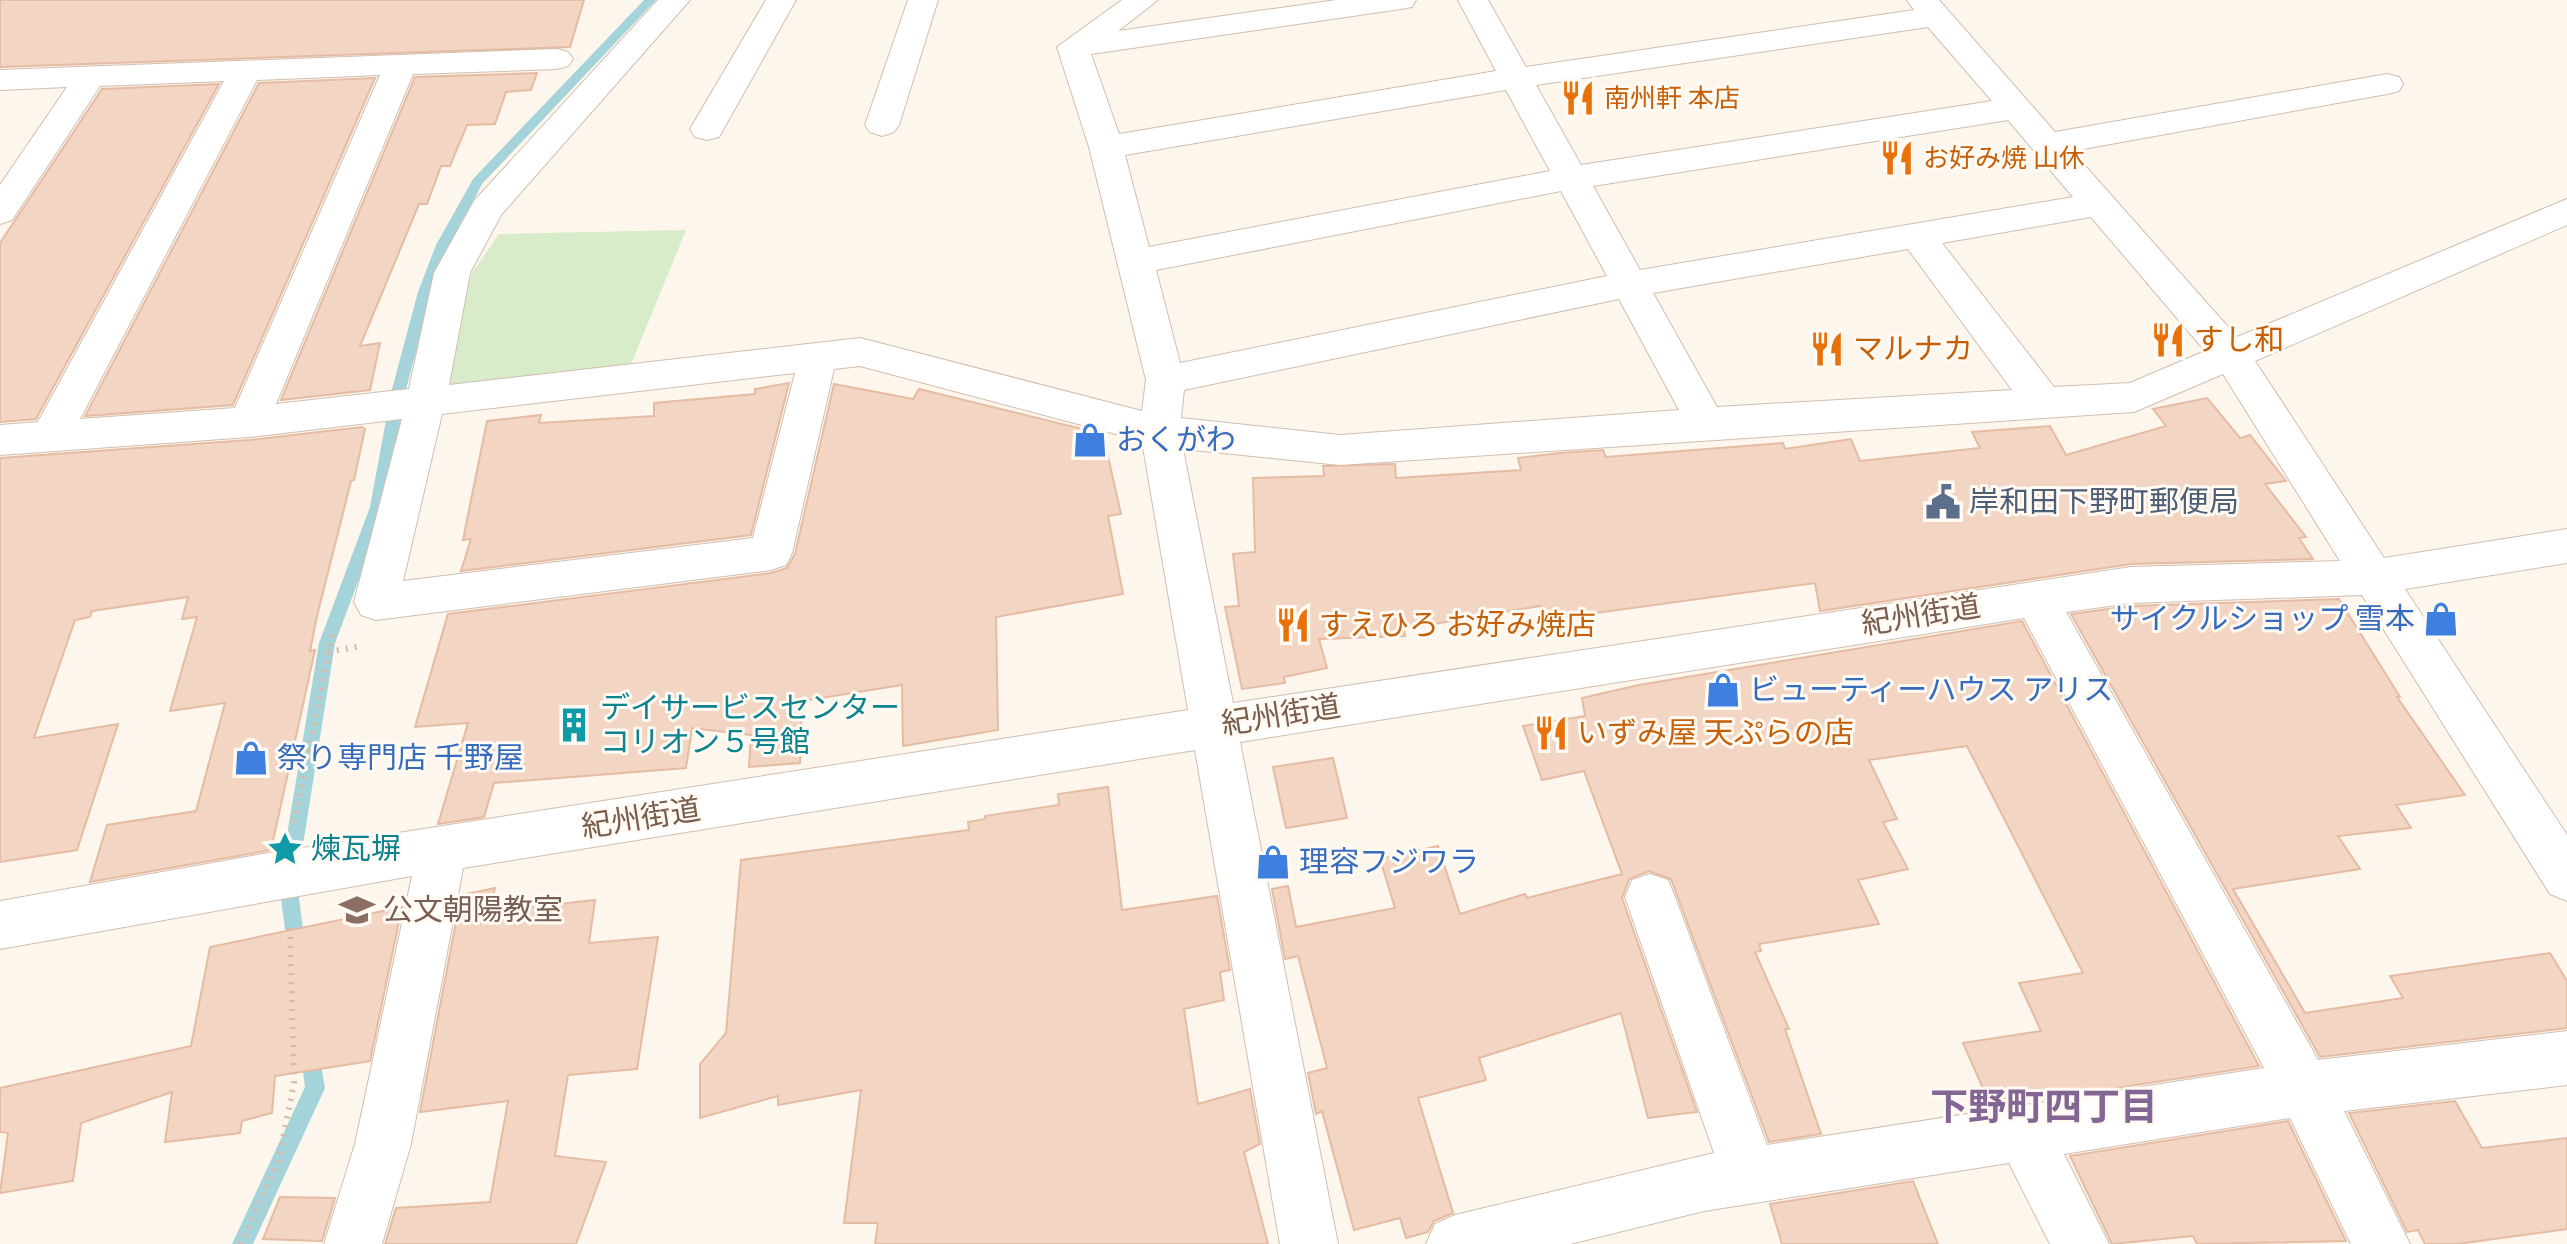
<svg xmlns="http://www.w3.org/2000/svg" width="2567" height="1244" viewBox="0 0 2567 1244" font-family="'Exo 2','Noto Sans JP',sans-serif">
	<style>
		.green { fill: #d8ecc9 }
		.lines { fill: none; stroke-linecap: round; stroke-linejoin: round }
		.stream { fill: #a5d3da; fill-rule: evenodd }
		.building { fill: #f3d5c3; stroke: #e6bba3; stroke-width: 2 }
		.minor-casing { stroke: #d1beb0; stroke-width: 2 }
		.path { stroke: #d9b8a5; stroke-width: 6; stroke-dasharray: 2 7; stroke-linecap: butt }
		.minor { fill: #fff; fill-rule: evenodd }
		.labels { text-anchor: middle; stroke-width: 6; stroke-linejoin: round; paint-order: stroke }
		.far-food-label { font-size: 26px; fill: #c56008; stroke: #fffaf3; text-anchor: start }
		.food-label { font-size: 30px; fill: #c56008; stroke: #fffaf3; text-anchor: start }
		.shop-label { font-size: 30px; fill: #366cbe; stroke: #fffaf3; text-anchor: start }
		.service-label { font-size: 30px; fill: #4e5e75; stroke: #fffaf3; text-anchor: start }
		.street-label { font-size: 30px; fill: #7a5c4d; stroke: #fffaf3 }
		.culture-label { font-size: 30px; fill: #0d838f; stroke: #fffaf3; text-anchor: start }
		.education-label { font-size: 30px; fill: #785e54; stroke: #fffaf3; text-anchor: start }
		.near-neighbourhood-label { font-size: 38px; font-weight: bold; fill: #846695; stroke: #fffaf3 }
	</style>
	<rect width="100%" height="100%" fill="#fdf6ec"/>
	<path class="green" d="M686,230L630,367L454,386L449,383L447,374L471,275L499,234Z"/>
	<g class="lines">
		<g class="stream">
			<path d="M644,0H656L482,184L450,245L432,292L405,393L386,507L335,643L297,883L306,952L304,958L297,961L290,958L288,952L279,883L319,643L370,507L391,393L418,292L436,245L473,179Z"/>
			<path d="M310,1040L317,1043L325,1088L253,1244H232L305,1087L300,1050L303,1043Z"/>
		</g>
	</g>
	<g class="building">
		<path d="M0,0H584L570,47L0,67Z"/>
		<path d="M537,73L531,90L506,92L495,124L467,125L450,166H441L427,204H419L360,346L380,343L370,390L281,400L415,77Z"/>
		<path d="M375,78L233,405L85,416L259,83Z"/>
		<path d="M219,84L36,419L0,422V243L102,89Z"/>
		<path d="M789,383L751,535L461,571L471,539L463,540L487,421L541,415L539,423L654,416V403L755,394V389Z"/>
		<path d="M834,384L913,399L919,389L1103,434L1121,514L1108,516L1123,594L996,617L998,730L903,746L902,685L802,701L800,763L749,767L751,735L692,728L686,768L494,783L484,817L438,824L468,723L415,727L448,614L771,573L787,568L795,554Z"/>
		<path d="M2207,398L2240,438L2250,435L2286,481L2265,484L2306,537L2299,538L2313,559L2131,564L1820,611L1815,583L1545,620L1540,606L1404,629L1405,636L1319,639L1327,668L1284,677L1285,683L1242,689L1225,607L1239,606L1233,554L1255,552L1253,478L1324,476L1323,466L1395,464L1396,478L1521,470L1518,458L1560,453L1603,450L1606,457L1783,443L1785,449L1851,439L1860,461L1980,448L1972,432L2050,426L2066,455L2166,426L2153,409Z"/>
		<path d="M362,427L365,429L354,480L351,481L317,616L310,651L315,650L271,850L90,882L107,825L196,811L225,703L170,711L197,617L182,619L188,597L92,611L90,617L75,620L34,738L118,724L77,850L0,862V458L249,440Z"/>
		<path d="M2339,599L2400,697H2397L2465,795L2396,805L2411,828L2338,836L2360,869L2233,889L2305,1013L2403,998L2390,976L2550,953L2567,981V1028L2320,1057L2071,614L2131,606Z"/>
		<path d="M2022,621L2259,1066L2046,1099L2043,1093L1989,1102L1963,1043L2041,1031L2019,983L2083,973L1967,746L1869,760L1897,819L1883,822L1908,869L1858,880L1879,924L1759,944L1761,951L1755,952L1789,1029H1785L1821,1134L1769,1142L1671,879L1649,871L1629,879L1622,898L1697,1112L1648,1118L1621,1013L1479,1058L1486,1080L1418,1098L1453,1213L1434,1221L1428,1232L1406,1238L1400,1218L1354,1230L1322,1111L1316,1114L1308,1073L1327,1068L1298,956L1285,959L1272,889L1288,886L1296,927L1395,908L1380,859L1438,846L1460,914L1525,894L1527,898L1622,874L1584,771L1542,780L1523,726L1585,716L1582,698L1639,685Z"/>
		<path d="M1333,758L1347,818L1286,828L1273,767Z"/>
		<path d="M1108,787L1122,910L1217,896L1230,970L1220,972L1224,1000L1184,1009L1198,1104L1250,1089L1260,1144L1244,1152L1268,1244H875L878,1223H844L861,1090L778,1105V1096L700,1118V1064L726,1033L741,860L969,830L968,822L985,819V816L1059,805L1058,794Z"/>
		<path d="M495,888L490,912L595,900L589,943L658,937L637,1069L568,1075L555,1156L606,1162L576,1244H385L396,1208L490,1202L508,1101L420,1112L461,895Z"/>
		<path d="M402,907L370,1061L275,1076L272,1113L242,1121L240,1133L165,1142L172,1092L81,1123L73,1181L0,1193L8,1133L0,1132V1088L191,1046L210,947Z"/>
		<path d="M2455,1101L2482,1148L2567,1138V1229L2457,1244H2425L2418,1230L2407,1232L2349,1113Z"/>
		<path d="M2288,1121L2346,1241L2197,1244L2193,1236L2112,1244L2070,1156Z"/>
		<path d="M1913,1181L1938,1244H1782L1770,1204Z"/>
		<path d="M280,1197L335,1198L322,1241L263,1239Z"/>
	</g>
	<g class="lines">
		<g class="minor-casing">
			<g id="minor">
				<path d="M658,0H690L501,215L470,273L449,385L860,338L1142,411L1146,380L1089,147L1057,47L1122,0H1158L1118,31L1336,0H1416L1412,7L1401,9L1091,54L1119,134L1496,71L1458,0H1488L1526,67L1914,10L1907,0H1939L2055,132L2387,74L2399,77L2403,84L2399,91L2387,94L2072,151L2237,337L2567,199V225L2255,361L2384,558L2567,529V563L2405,589L2567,835V901L2550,894L2362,595L2131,603L2066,612L2318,1060L2567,1031V1085L2344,1111L2410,1244H2351L2290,1118L2064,1154L2109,1244H2050L2009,1163L1704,1211L1570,1244H1426L1435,1224L1455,1215L1714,1153L1625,897L1632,880L1650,874L1668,880L1675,897L1767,1145L2264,1068L2024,618L1240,742L1338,1244H1280L1195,750L463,868L411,1144L382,1244H324L355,1144L412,876L0,949V901L263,854L1188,710L1142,441L860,366L834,369L792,553L786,565L771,570L376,620L361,615L354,602L402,419L249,437L0,455V425L38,422L224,81L100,86L12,220L0,224V185L67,87L0,90V70L557,49L568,52L573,59L568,66L557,69L413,74L276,404L409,389L434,273L474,201ZM1928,27L1992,101L1581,165L1536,85ZM380,75L235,408L80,419L257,80ZM1506,90L1550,171L1149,247L1125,155ZM2008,120L2073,197L1640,270L1593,186ZM1561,191L1607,276L1180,363L1156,270ZM2091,217L2205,351L2130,383L2054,387L1942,243ZM1908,249L2012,390L1717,407L1653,293ZM1619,299L1679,410L1340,435L1181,418L1184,390ZM795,373L753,538L403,581L442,414ZM2223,374L2340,561L2131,567L1233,703L1183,449L1340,465L2134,412Z"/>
				<path d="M766,0H796L719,137L707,140L695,137L690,129Z"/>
				<path d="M908,0H938L899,125L894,132L882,136L870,132L865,125Z"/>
			</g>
		</g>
		<g class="path">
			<path d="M328,652L361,646"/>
			<path d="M294,822L334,628"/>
			<path d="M240,1244L278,1163L294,1083L290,927"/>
		</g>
		<use href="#minor" class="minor"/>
	</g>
	<defs>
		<g id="restaurant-bare" transform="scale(2.76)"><path d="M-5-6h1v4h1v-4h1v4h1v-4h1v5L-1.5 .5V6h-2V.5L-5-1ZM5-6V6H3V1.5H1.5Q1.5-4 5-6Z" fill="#e8710a" stroke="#fffaf3" stroke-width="2.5" paint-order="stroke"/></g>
		<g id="shop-bare" transform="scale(2.76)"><path d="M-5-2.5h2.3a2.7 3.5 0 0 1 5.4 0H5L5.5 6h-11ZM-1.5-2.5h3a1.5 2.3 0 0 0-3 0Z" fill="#3f7fe0" stroke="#fffaf3" stroke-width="2.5" paint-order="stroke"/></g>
		<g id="civic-bare" transform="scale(2.76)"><path d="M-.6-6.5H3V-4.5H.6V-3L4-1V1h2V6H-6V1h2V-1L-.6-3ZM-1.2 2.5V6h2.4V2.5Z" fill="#5c6f8a" stroke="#fffaf3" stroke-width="2.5" paint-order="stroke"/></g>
		<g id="building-bare" transform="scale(2.76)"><path d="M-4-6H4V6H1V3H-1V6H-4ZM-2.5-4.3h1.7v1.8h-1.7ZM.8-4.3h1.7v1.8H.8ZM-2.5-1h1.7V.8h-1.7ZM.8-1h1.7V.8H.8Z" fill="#0f9aa8" stroke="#fffaf3" stroke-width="2.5" paint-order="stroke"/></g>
		<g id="sight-bare" transform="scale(2.76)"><path d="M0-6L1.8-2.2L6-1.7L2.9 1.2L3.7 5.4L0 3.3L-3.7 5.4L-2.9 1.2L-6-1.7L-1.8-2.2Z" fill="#0f9aa8" stroke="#fffaf3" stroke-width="2.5" paint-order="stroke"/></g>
		<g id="school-bare" transform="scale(2.76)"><path d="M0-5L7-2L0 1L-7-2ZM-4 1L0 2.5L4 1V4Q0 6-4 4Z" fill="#8d6e63" stroke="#fffaf3" stroke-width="2.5" paint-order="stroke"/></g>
	</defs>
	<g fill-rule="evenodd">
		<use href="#restaurant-bare" x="1578" y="98"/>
		<use href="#restaurant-bare" x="1897" y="158"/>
		<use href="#restaurant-bare" x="2168" y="340"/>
		<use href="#restaurant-bare" x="1827" y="349"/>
		<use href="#shop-bare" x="1090" y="440"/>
		<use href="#civic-bare" x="1943" y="502"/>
		<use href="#shop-bare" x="2441" y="619"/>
		<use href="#restaurant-bare" x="1293" y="625"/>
		<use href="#shop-bare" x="1723" y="690"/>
		<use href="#building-bare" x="574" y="725"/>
		<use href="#restaurant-bare" x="1551" y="733"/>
		<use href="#shop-bare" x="251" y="758"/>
		<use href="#sight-bare" x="285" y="849"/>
		<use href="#shop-bare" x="1273" y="862"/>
		<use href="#school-bare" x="357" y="910"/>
	</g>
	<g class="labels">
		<g class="far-food-label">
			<text x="1604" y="107">南州軒 本店</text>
			<text x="1923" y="167">お好み焼 山休</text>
		</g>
		<g class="food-label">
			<text x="2194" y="350">すし和</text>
			<text x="1853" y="359">マルナカ</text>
			<text x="1319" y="635">すえひろ お好み焼店</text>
			<text x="1577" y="743">いずみ屋 天ぷらの店</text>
		</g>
		<g class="shop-label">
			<text x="1116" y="450">おくがわ</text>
			<text x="2415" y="629" text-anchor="end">サイクルショップ 雪本</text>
			<text x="1749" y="700">ビューティーハウス アリス</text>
			<text x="277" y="768">祭り専門店 千野屋</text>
			<text x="1299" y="872">理容フジワラ</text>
		</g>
		<g class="service-label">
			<text x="1969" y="512">岸和田下野町郵便局</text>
		</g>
		<g class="street-label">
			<text transform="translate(1921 615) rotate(-9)" y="10">紀州街道</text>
			<text transform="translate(1281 715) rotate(-9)" y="10">紀州街道</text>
			<text transform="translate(641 818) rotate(-9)" y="10">紀州街道</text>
		</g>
		<g class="culture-label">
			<text x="600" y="718">デイサービスセンター<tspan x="600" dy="34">コリオン５号館</tspan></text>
			<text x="311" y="859">煉瓦塀</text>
		</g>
		<g class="education-label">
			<text x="383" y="920">公文朝陽教室</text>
		</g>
		<g class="near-neighbourhood-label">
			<text x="2044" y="1120">下野町四丁目</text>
		</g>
	</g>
</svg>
